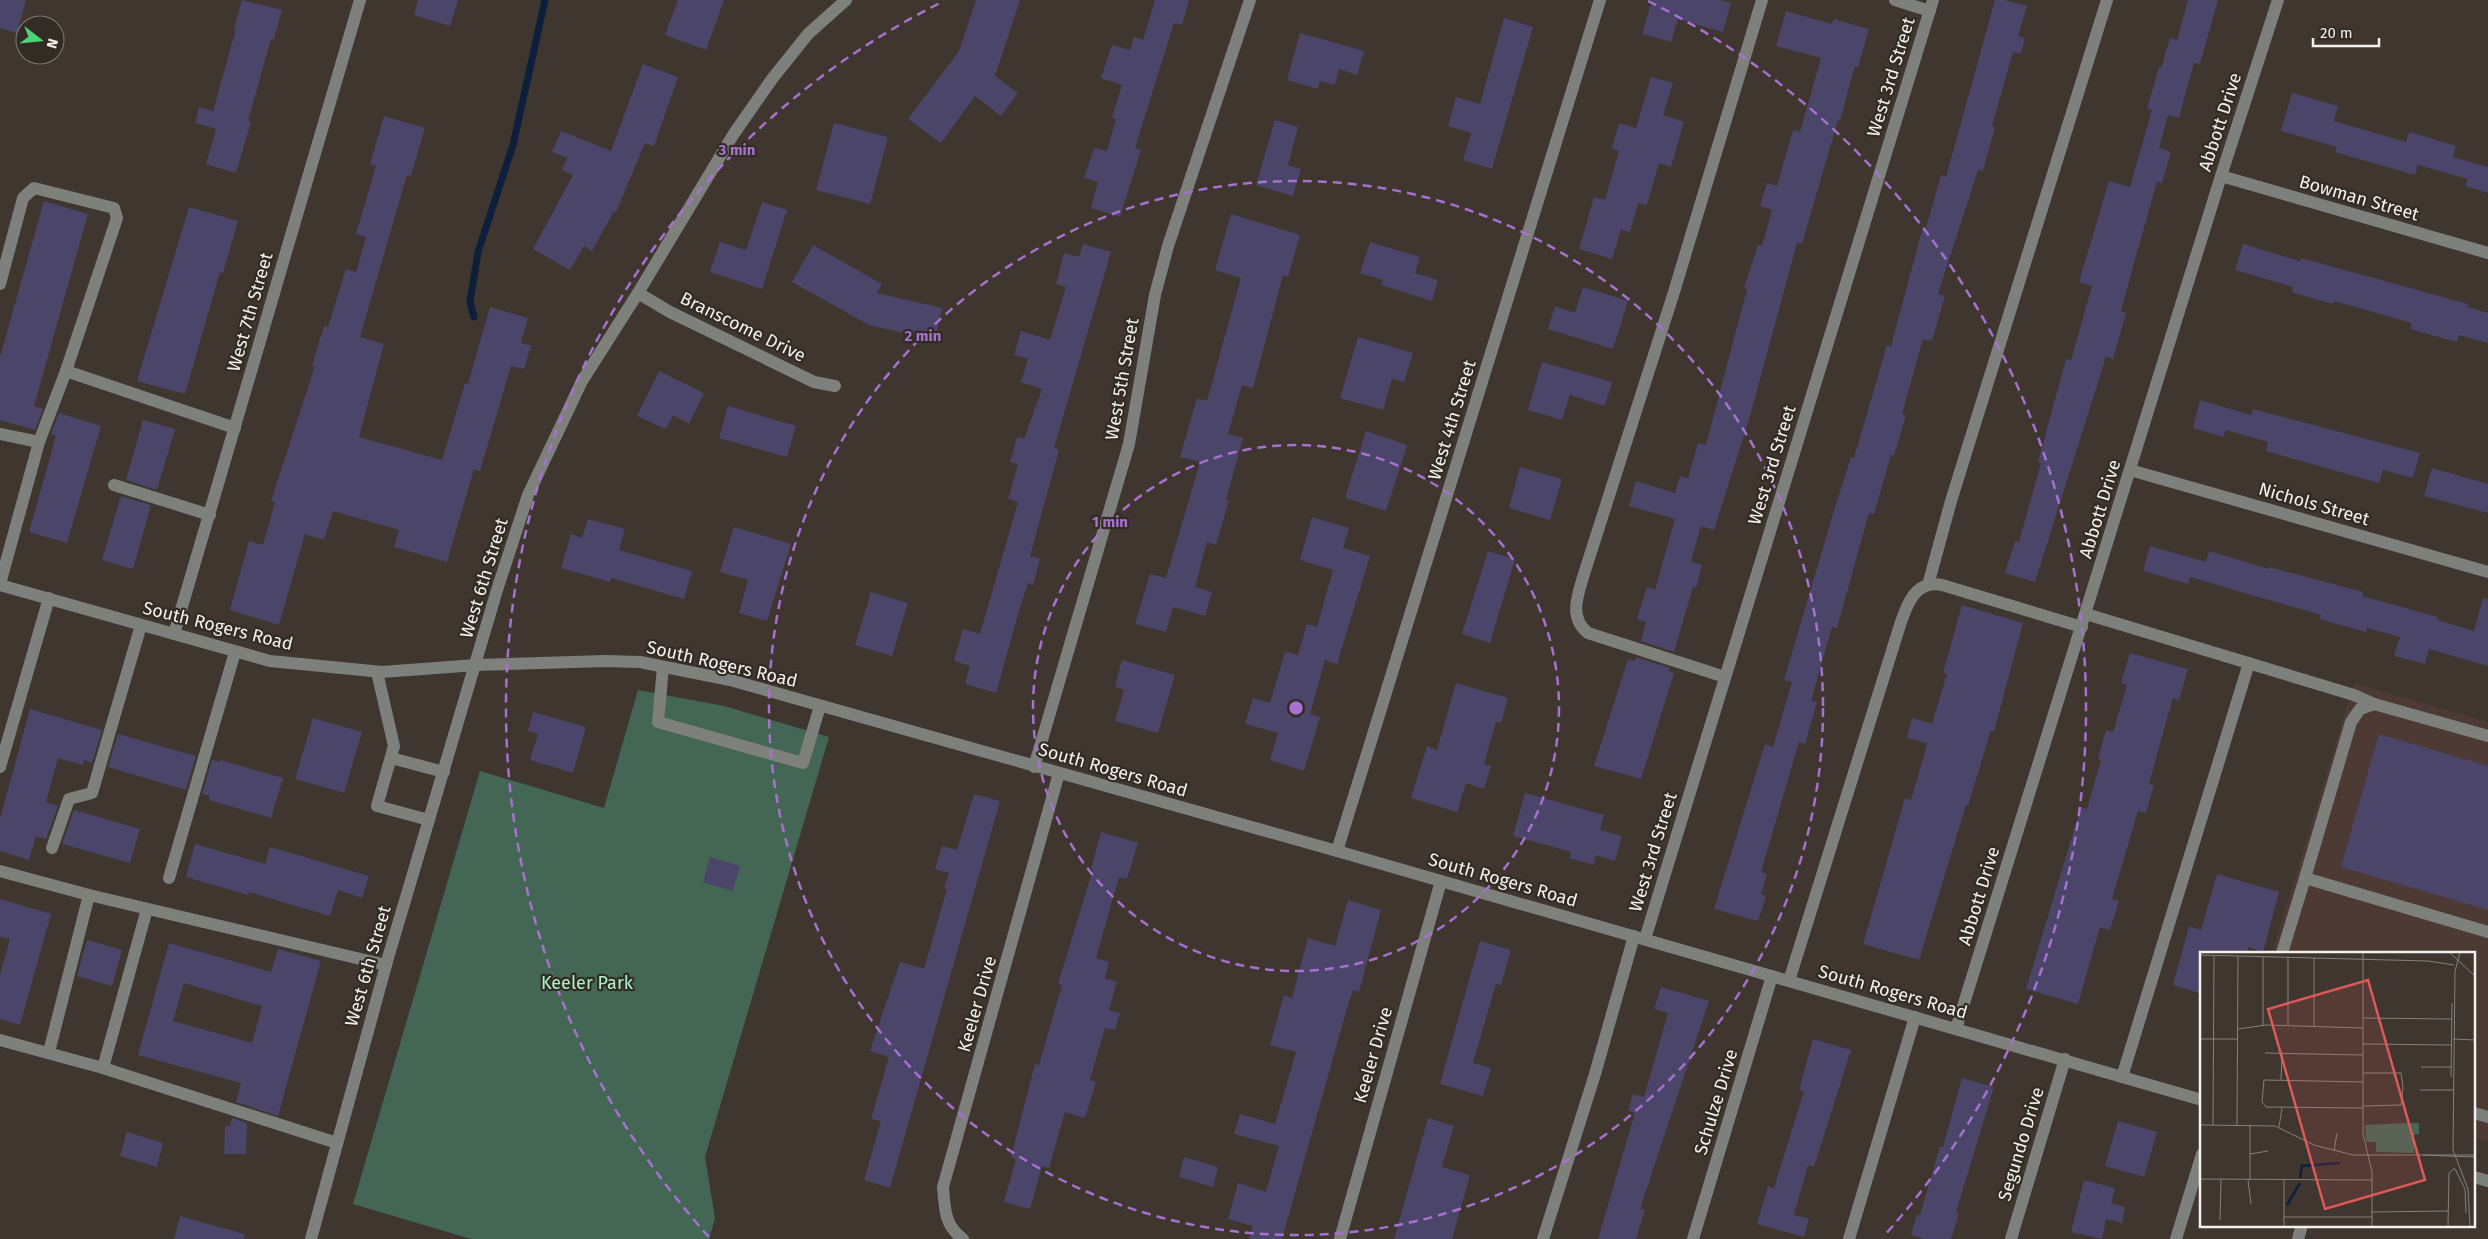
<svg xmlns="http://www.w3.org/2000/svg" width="2488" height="1239" viewBox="0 0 2488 1239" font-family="'Fira Sans',sans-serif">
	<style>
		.commercial { fill: #4d3a34 }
		.green { fill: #465 }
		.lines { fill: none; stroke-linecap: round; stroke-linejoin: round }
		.stream { stroke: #0d1f3b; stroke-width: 7 }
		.building { fill: #4c456a; fill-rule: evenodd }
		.minor { stroke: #7e807c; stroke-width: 12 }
		.ring { fill: none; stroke: #a671cf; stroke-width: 2.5; stroke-dasharray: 9 6 }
		.labels { text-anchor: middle; stroke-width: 4.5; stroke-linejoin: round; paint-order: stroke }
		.street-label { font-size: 18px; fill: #f5f0ec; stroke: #332c25 }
		.park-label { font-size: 18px; fill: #aaf3cd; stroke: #332c25 }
		.inset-river { fill: none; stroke: #0d1f3b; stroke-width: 2.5 }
		.inset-road { fill: none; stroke: #87807b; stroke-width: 1 }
		.view { fill: #de5a59; fill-opacity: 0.15; stroke: #de5a59; stroke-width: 2.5 }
		.inset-edge { fill: none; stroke: #f5f0ec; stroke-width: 2.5 }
		.centre { fill: #a671cf; stroke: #332c25; stroke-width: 2.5 }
		.ring-label { font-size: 15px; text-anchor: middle; font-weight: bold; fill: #a671cf; stroke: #332c25; stroke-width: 4.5; stroke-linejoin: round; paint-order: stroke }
	</style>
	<rect width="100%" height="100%" fill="#3e362f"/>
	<path class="commercial" d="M2354,683L2488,722V1142L2474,1138V953H2272Z"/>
	<path class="green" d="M638,690L724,706L829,737L705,1157L715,1218L709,1239H471L353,1204L480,771L604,808Z"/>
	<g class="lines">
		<path class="stream" d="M474,317L470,302L478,252L513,145L545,0"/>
	</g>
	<g class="building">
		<path d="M0,0H26L17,33L0,28Z"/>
		<path d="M242,0L282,10L274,40L271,39L248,121L251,122L236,173L206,164L216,129L195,123L199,107L213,111L236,29L234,28Z"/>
		<path d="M418,0H458L450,26L414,15Z"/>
		<path d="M678,0H724L706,50L665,35Z"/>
		<path d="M976,0H1020L995,76L1018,93L1001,116L975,96L941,143L908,119L959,51Z"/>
		<path d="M1155,0H1189L1182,25L1174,23L1135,148L1141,150L1120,217L1091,208L1098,182L1084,178L1094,148L1107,151L1116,119L1112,118L1122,85L1101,78L1112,45L1130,50L1134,37L1143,40Z"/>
		<path d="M1652,0H1720L1731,3L1723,32L1678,19L1671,42L1642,34Z"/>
		<path d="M1995,0H2004L2027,6L2018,36L2025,38L2021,54L2013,52L1992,126L1995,127L1983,171L1978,170L1938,294L1945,296L1932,341L1923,339L1902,414L1906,415L1894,456L1891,455L1874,514L1869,513L1837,628L1832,627L1811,701L1817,702L1805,744L1799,742L1761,872L1767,874L1761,894L1766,896L1758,921L1714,909L1765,744L1773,747L1792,682L1784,680L1833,514L1851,457L1854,458L1887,345L1891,346L1923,227L1926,228L1941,175L1946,177Z"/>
		<path d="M2188,0H2218L2200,64L2194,63L2179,118L2168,115L2159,148L2171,152L2162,183L2157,182L2136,256L2121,311L2126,313L2113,359L2106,357L2035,582L2005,573L2015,541L2019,542L2041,463L2038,462L2066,359L2071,360L2092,286L2079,282L2109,181L2130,187L2152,110L2147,109L2159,67L2161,68L2170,38L2177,40Z"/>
		<path d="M1786,11L1832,24L1834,19L1869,29L1858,67L1855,66L1840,121L1838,120L1802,244L1797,243L1750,416L1714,530L1701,526L1691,561L1702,565L1696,588L1693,587L1674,652L1641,641L1646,622L1637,619L1647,587L1655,590L1675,519L1629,506L1636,481L1675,493L1680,476L1688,478L1698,443L1706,445L1747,289L1744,288L1758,245L1762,246L1772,210L1760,206L1767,183L1777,186L1793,130L1800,132L1821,58L1776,46Z"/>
		<path d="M1504,18L1533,27L1492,169L1463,160L1471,133L1448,126L1456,97L1480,104Z"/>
		<path d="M1300,33L1364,51L1357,75L1339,69L1335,85L1320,81L1318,89L1287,80Z"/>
		<path d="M643,64L678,77L654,146L645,143L616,212L614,211L592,251L584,246L570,270L533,249L573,175L562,170L567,158L552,152L561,131L611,151Z"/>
		<path d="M1651,77L1673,83L1663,115L1684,122L1671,167L1659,163L1647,205L1638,203L1630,232L1621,230L1612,259L1579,249L1594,197L1605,200L1619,151L1612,149L1619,123L1636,128Z"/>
		<path d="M2292,93L2338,106L2334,121L2406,142L2409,132L2456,146L2453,157L2488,167V193L2465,186L2468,179L2418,165L2415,175L2335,152L2337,147L2281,131Z"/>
		<path d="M384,116L425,128L411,176L407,175L360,337L384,344L359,437L442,460L465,383L468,384L490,307L528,318L521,343L531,346L524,369L511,366L480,471L474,469L447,562L394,547L399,530L333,511L324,540L305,534L279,625L230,610L249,541L263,545L275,502L271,501L315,366H312L324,326L328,327L346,269L356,272L366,237L356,234L376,166L370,164Z"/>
		<path d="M1275,120L1298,127L1288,165L1301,169L1293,196L1256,185Z"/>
		<path d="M834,123L888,137L870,204L816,190Z"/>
		<path d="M44,201L88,214L34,406L43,409L35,430L0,420V357Z"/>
		<path d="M762,202L787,210L762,289L710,272L720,242L746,250Z"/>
		<path d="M189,207L238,221L223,273L220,272L185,394L137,381Z"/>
		<path d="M1231,214L1300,235L1288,277L1283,275L1253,388L1242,385L1228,434L1243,438L1226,500H1229L1216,545L1207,542L1195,587L1212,592L1205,616L1173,607L1166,632L1135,624L1150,574L1166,578L1200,462L1180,457L1197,398L1207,401L1241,278L1215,270Z"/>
		<path d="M1370,242L1420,257L1415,273L1438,280L1432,301L1381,285L1383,280L1360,273Z"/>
		<path d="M1083,244L1111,252L1054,448L1059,450L1030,556L1040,559L1033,585L1028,583L1018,614L996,693L965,684L970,666L954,661L963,629L980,634L1018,502L1008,499L1018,464L1010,462L1017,437L1024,439L1042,389L1021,382L1028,359L1014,355L1021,331L1050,340L1066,287L1056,284L1064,253L1079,257Z"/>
		<path d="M2243,244L2300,261L2301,258L2468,304L2467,307L2488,313V343L2459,335L2457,342L2410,329L2412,323L2334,301L2333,304L2292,292L2293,287L2235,270Z"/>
		<path d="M813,245L882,284L877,293L942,308L935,340L869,325L792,282Z"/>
		<path d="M1583,287L1628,301L1613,349L1548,329L1555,306L1575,313Z"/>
		<path d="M1358,337L1413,353L1404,382L1392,379L1383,410L1340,398Z"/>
		<path d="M1542,362L1612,382L1605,406L1570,395L1562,420L1528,410Z"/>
		<path d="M659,371L704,393L689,424L673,415L666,429L637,416Z"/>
		<path d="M2200,400L2251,415L2253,409L2420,453L2413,478L2383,470L2379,483L2266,451L2268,442L2226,430L2223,437L2193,428Z"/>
		<path d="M728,406L796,426L787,457L719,438Z"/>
		<path d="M59,413L101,426L67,543L29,532L56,436L51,434Z"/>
		<path d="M143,420L175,429L157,490L126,480Z"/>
		<path d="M1366,431L1407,445L1386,511L1345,498Z"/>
		<path d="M1520,467L1562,479L1550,520L1509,508Z"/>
		<path d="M2432,468L2488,484V513L2424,496Z"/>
		<path d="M121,496L151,505L133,569L102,560Z"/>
		<path d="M1312,517L1349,528L1343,548L1370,556L1337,664L1325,660L1310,714L1320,717L1304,771L1270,760L1278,733L1245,724L1253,698L1270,703L1285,652L1298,655L1307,624L1317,627L1333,570L1300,560Z"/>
		<path d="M588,519L625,529L619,550L692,571L684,599L611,578L610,582L561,568L571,534L582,538Z"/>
		<path d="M734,527L791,544L767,621L739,613L748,580L720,572Z"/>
		<path d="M2150,546L2206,562L2209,551L2269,569V567L2363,592L2362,596L2438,617L2437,620L2474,631L2483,598L2488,599V666L2429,649L2425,664L2394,656L2400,637L2367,628L2366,632L2319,619L2321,615L2190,577L2188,584L2143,571Z"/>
		<path d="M1488,551L1515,559L1490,643L1462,634Z"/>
		<path d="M871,592L908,603L892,656L855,645Z"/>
		<path d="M1962,605L2023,623L1994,731L1991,730L1968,806L1966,805L1919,960L1863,944L1905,798L1911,800L1925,752L1927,743L1907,738L1912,718L1932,724L1947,674L1943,673Z"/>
		<path d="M2130,653L2188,669L2179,700L2173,698L2158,751L2149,784L2154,785L2146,813L2138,811L2112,899L2119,901L2110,930L2100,927L2078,1004L2026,989L2081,807L2087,809L2101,760L2098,759L2106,730L2113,732L2127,685L2121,683Z"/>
		<path d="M1636,657L1670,668L1669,671L1674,673L1641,779L1594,766L1628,659L1635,661Z"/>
		<path d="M1122,660L1175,675L1158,733L1115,721L1124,690L1115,687Z"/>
		<path d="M1456,683L1508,698L1501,723L1496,722L1484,764L1491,766L1484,789L1466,783L1457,812L1411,798L1427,746L1437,750Z"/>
		<path d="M30,709L102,730L92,763L84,760L83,765L58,758L46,802L58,806L46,839L36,836L29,860L0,851V819Z"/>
		<path d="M533,712L586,727L573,773L530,760L538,734L528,731Z"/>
		<path d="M313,718L362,732L344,793L295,779Z"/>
		<path d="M118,734L196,756L186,790L108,767Z"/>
		<path d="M2379,734L2488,766V910L2341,867Z"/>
		<path d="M212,760L219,762L220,760L283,778L271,818L209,800L210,796L202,794Z"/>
		<path d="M1525,793L1604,815L1600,830L1622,836L1615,861L1596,855L1594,865L1569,858L1571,852L1513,836Z"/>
		<path d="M974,794L1000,801L890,1188L864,1180L881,1121L871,1119L889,1057L870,1051L900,962L924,969L947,889L944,888L949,873L935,869L942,846L957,850Z"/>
		<path d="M74,810L140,829L130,863L62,844Z"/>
		<path d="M1101,832L1138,843L1127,879L1119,877L1096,958L1109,962L1105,978L1117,982L1109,1010L1120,1013L1115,1030L1105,1028L1090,1080L1096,1082L1085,1118L1065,1112L1049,1168L1042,1166L1030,1209L1004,1202L1016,1159L1011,1157L1035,1064L1039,1065L1062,985L1058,984L1093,869H1091Z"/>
		<path d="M195,844L265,864L270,847L369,876L362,898L338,890L330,916L249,892L248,895L186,877Z"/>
		<path d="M710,857L740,866L733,891L703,882Z"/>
		<path d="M2217,874L2279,892L2263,952L2248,947L2247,953H2202V994L2173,985L2189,926L2201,930Z"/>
		<path d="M0,899L51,914L20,1025L0,1019V975L10,939L0,937Z"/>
		<path d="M1348,900L1381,910L1359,992L1353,990L1348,1005L1282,1239H1249L1253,1226L1228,1219L1238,1183L1266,1192L1279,1146L1234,1134L1240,1114L1275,1124L1296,1052L1270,1045L1284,995L1292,998L1308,938L1335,946Z"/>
		<path d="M87,940L122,950L112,986L77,976Z"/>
		<path d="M1480,941L1511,950L1501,985L1496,984L1473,1063L1491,1068L1483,1096L1440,1084Z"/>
		<path d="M169,943L271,972L278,949L321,961L278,1116L236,1102L241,1083L138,1055ZM184,983L262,1006L252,1043L173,1021Z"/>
		<path d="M1661,987L1709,1001L1640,1209L1645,1210L1636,1239H1598L1635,1113L1628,1111L1633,1094L1644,1097L1668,1013L1654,1009Z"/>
		<path d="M1813,1039L1851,1050L1814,1167L1808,1165L1794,1215L1809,1219L1804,1237L1757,1224L1768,1186L1774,1188L1804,1091L1799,1090Z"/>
		<path d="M1962,1078L1994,1087L1956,1212L1959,1213L1951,1239H1924L1911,1235L1917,1214L1920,1215L1940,1146L1943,1147Z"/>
		<path d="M232,1118L247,1123L246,1154H224L225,1126H230Z"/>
		<path d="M1428,1118L1454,1126L1442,1167L1470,1175L1452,1239H1394Z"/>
		<path d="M2118,1121L2157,1132L2144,1177L2105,1166Z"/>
		<path d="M127,1132L163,1143L157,1167L120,1156Z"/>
		<path d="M1184,1157L1218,1167L1213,1187L1179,1177Z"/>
		<path d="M2084,1180L2115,1188L2111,1203L2125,1207L2122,1223L2106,1219L2102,1239L2071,1232Z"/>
		<path d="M180,1216L244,1234V1239H174Z"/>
	</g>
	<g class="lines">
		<g class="minor">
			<path d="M1895,0L1930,11"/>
			<path d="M2221,176L2488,253"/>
			<path d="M0,284L23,198L34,188L114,208L117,218L66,371"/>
			<path d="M638,293L670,312L814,382L835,386"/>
			<path d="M0,434L39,442"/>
			<path d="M2130,470L2488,572"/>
			<path d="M114,485L210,515"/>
			<path d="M0,584L39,442L66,371L235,428"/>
			<path d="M0,585L270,661L382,672L476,665L605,661L640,662L730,680L1337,851L2202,1100"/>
			<path d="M1928,585L1951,501L2107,0"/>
			<path d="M2086,614L2354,695L2374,704"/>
			<path d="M174,634L360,0"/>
			<path d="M663,667L658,722L803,763L820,706"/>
			<path d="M377,672L394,746L377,806L429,820"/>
			<path d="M1725,677L1588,633C1568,617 1578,595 1584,574L1674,292L1762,0"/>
			<path d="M391,758L444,772"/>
			<path d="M0,767L49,598"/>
			<path d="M1034,767L1129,444L1155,295L1168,246L1250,0"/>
			<path d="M52,848L69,799L92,793L141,625"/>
			<path d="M1337,851L1600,0"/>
			<path d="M0,871L89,895L386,965"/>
			<path d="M169,878L235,652"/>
			<path d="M2305,878L2351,722L2360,709L2374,704L2488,736"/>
			<path d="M1645,939L1933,0"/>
			<path d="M2282,953L2305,878L2488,932"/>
			<path d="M1789,981L1900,625C1907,604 1915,580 1942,585L2082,627"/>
			<path d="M1956,1029L2221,176L2278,0"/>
			<path d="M0,1040L103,1068L337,1143"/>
			<path d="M49,1052L89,895"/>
			<path d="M103,1068L147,909"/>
			<path d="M2122,1077L2249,663"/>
			<path d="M2474,1113L2488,1117"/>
			<path d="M2474,1177L2488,1181"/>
			<path d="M311,1239L388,958L497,590L528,495L582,381L638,293L733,135L772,79L808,34L846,0"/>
			<path d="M963,1239C944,1225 945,1209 943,1187L1059,773"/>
			<path d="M1340,1239L1441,881"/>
			<path d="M1543,1239L1595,1074L1634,936"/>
			<path d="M1693,1239L1772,976"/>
			<path d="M1849,1239L1915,1017"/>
			<path d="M2011,1239L2065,1059"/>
			<path d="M2176,1239L2202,1154"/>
			<path d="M2298,1239L2302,1225"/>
		</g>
	</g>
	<g class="ring">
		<circle cx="1296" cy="708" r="263"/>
		<circle cx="1296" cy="708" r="527"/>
		<path d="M709 1237A790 790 0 0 1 944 1M1648 1A790 790 0 0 1 1883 1237"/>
	</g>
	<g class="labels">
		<g class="street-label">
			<text transform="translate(1891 77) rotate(-73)" y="6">West 3rd Street</text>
			<text transform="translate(2220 122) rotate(-72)" y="6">Abbott Drive</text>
			<text transform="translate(2359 198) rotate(16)" y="6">Bowman Street</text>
			<text transform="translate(250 312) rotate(-74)" y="6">West 7th Street</text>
			<text transform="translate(743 327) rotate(26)" y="6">Branscome Drive</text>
			<text transform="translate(1122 379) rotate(-80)" y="6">West 5th Street</text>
			<text transform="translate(1452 420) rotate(-73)" y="6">West 4th Street</text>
			<text transform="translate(1772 465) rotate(-73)" y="6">West 3rd Street</text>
			<text transform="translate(2314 504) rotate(16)" y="6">Nichols Street</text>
			<text transform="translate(2100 509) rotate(-73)" y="6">Abbott Drive</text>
			<text transform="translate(484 578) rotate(-73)" y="6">West 6th Street</text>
			<text transform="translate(218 626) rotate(14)" y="6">South Rogers Road</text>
			<text transform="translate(722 664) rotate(13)" y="6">South Rogers Road</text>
			<text transform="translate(1113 770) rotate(16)" y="6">South Rogers Road</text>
			<text transform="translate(1653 852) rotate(-73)" y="6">West 3rd Street</text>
			<text transform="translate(1503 880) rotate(16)" y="6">South Rogers Road</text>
			<text transform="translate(1979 896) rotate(-73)" y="6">Abbott Drive</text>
			<text transform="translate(368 966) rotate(-74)" y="6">West 6th Street</text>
			<text transform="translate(1893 992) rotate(16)" y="6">South Rogers Road</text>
			<text transform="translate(977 1004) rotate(-74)" y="6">Keeler Drive</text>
			<text transform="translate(1373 1055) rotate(-74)" y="6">Keeler Drive</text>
			<text transform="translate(1716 1102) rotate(-73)" y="6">Schulze Drive</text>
			<text transform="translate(2021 1144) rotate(-73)" y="6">Segundo Drive</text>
		</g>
		<g class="park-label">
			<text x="587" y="989">Keeler Park</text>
		</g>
	</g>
	<g transform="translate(2200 952)">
		<rect width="275" height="275" fill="#3e362f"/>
		<path d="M207,171H219V182L214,183V201L176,200V190H166L165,173Z" fill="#465"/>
		<path class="inset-river" d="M100,226L102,214L140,211M87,253L100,231"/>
		<path class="inset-road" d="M163,1V182L172,220V274M250,1L275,24M260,1L255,19L253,198L268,237L270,274M0,3L228,9L254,13M114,6V75M163,66L252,67M63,74V5M88,74V5M38,77L66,73L163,76M0,87H38M253,87L275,88M163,92L252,93M65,101L163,103M221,115H251M163,121H201L203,135L201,153L163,154M251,125L252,51M81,128L82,101M163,130L64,128L62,150L66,155L163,156M220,138H253M0,173L75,174L114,193L153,203H275M13,173L14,4M37,173L38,4M50,173V228M79,175L82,156M134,199L137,181M50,202L68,199M223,203L275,205M255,217L265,237L266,261M0,227L172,228M48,228L51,252M84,228V274M172,260L249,259M84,265H172M20,268L21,228M248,274L249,221L255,216"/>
		<path class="view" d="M168,28L225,228L125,257L68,57Z"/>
		<rect width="275" height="275" class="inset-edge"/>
	</g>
	<circle cx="1296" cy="708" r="8" class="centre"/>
	<g class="ring-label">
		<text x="737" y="155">3 min</text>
		<text x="923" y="341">2 min</text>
		<text x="1110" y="527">1 min</text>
	</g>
	<g transform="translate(40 40) rotate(106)"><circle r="24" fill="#332c25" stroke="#817a75"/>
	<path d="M0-4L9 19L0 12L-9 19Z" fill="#4bd677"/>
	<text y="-8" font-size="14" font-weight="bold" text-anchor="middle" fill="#f5f0ec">N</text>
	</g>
	<path d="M2313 38v8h66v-8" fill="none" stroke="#f5f0ec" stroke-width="2.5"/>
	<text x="2320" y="38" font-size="15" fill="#f5f0ec" stroke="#332c25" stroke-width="4" paint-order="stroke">20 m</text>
</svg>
